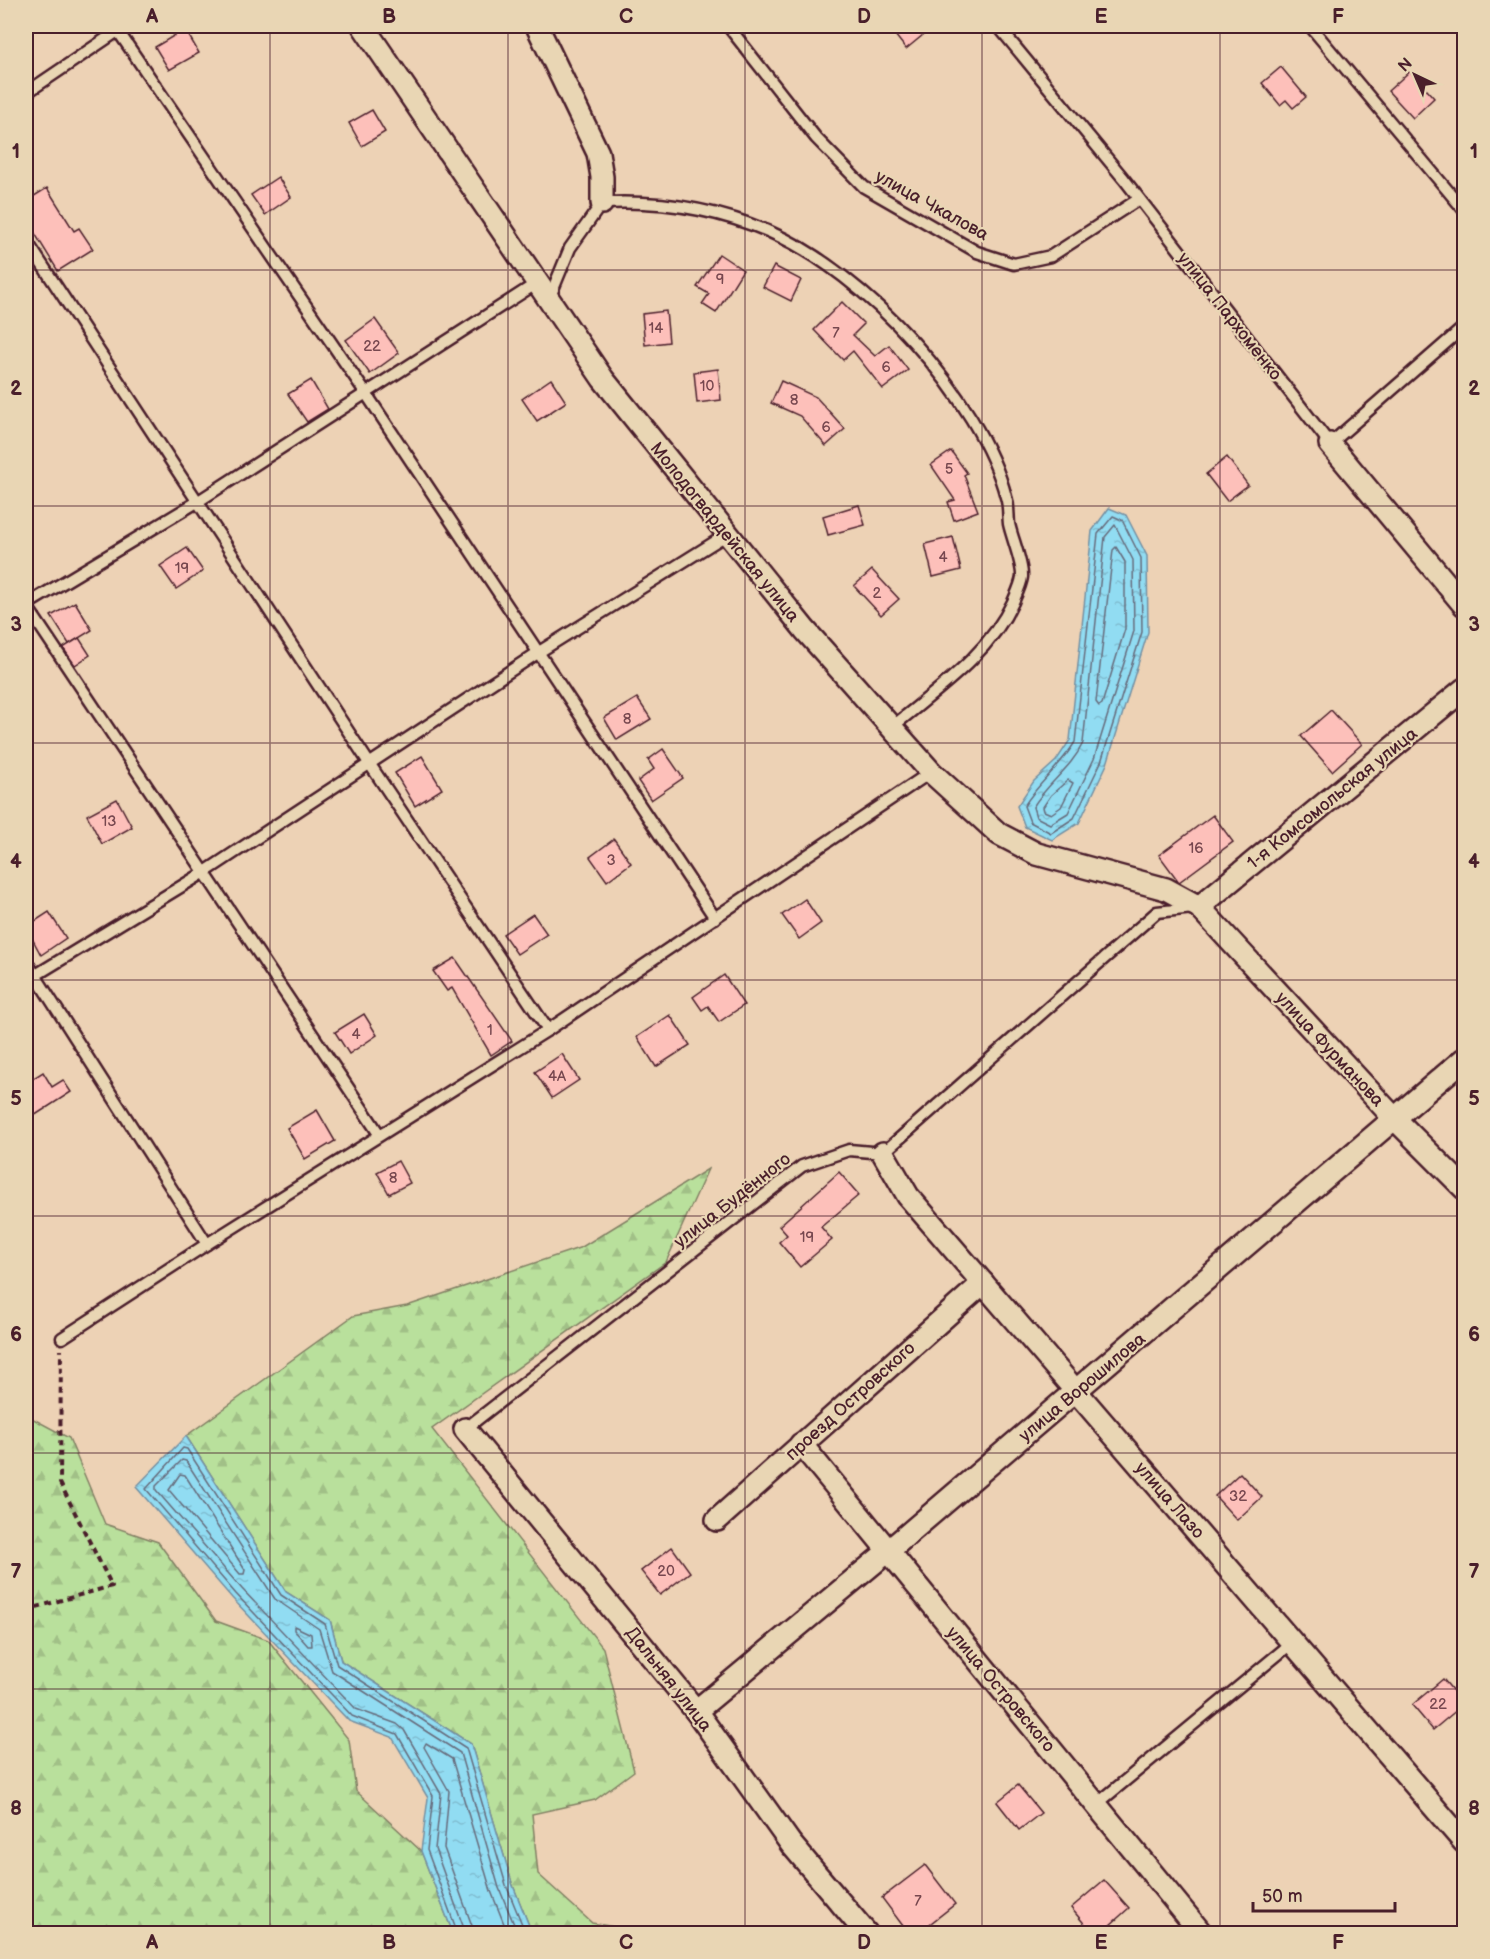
<svg xmlns="http://www.w3.org/2000/svg" width="1490" height="1959" viewBox="0 0 1490 1959" font-family="'Balsamiq Sans',sans-serif">
	<style>
		.forest { fill: url(#forest-firs); stroke: #828064; stroke-width: 1.5 }
		.water { fill: url(#water-ripples); stroke: #7590a2; stroke-width: 1.5 }
		.lines { fill: none; stroke-linecap: round; stroke-linejoin: round }
		.shore { stroke: #666b7b; stroke-width: 1.5 }
		.building { fill: #fdc0ba; stroke: #4a1f2b; stroke-width: 1.5 }
		.service-casing { stroke: #4a1f2b; stroke-width: 15 }
		.minor-casing { stroke: #4a1f2b; stroke-width: 26 }
		.path { stroke: #4a1f2b; stroke-width: 4; stroke-dasharray: 6 4.5; stroke-linecap: butt }
		.service { stroke: #e9d6b4; stroke-width: 10 }
		.minor { stroke: #e9d6b4; stroke-width: 21 }
		.grid { fill: none; stroke: #4a1f2b; stroke-width: 1.5; stroke-opacity: 0.55 }
		.labels { text-anchor: middle; stroke-width: 4.5; stroke-linejoin: round; paint-order: stroke }
		.number-label { font-size: 15px; fill: #77474f }
		.street-label { font-size: 18px; fill: #4a1f2b; stroke: #e9d6b4 }
		.neatline { fill: none; stroke: #4a1f2b; stroke-width: 2 }
		.grid-label { font-size: 20px; text-anchor: middle; font-weight: bold; fill: #4a1f2b }
	</style>
	<defs>
		<pattern id="forest-firs" width="22" height="20" patternUnits="userSpaceOnUse" patternTransform="scale(1.5)"><rect width="22" height="20" fill="#b9e09c"/><path d="M5 1l3.5 6h-7zM16 11l3.5 6h-7z" fill="#a1c087"/></pattern>
		<pattern id="water-ripples" width="26" height="14" patternUnits="userSpaceOnUse" patternTransform="scale(1.5)"><rect width="26" height="14" fill="#91dcf2"/><path d="M2 4q2-2 4 0t4 0M15 11q2-2 4 0t4 0" fill="none" stroke="#7fbcd0"/></pattern>
	</defs>
	<rect width="100%" height="100%" fill="#edd2b5"/>
	<filter id="ink" filterUnits="userSpaceOnUse"><feTurbulence type="fractalNoise" baseFrequency=".0167" numOctaves="2"/><feDisplacementMap in="SourceGraphic" scale="12" xChannelSelector="R" yChannelSelector="G"/><feConvolveMatrix kernelMatrix="1 2 1 2 8 2 1 2 1" color-interpolation-filters="sRGB"/></filter>
	<g filter="url(#ink)">
		<g class="forest">
			<path d="M708,1169L666,1262L432,1429L603,1648L634,1771L595,1800L532,1814L538,1874L592,1923L649,1933H532L512,1883L471,1744L341,1661L330,1620L286,1592L186,1436L353,1316L407,1306L582,1247Z"/>
			<path d="M26,1415L69,1438L105,1524L158,1542L216,1621L268,1640L349,1740L356,1791L421,1851L453,1933H26Z"/>
		</g>
		<g class="water">
			<path d="M1109,508L1126,515L1147,556L1148,632L1107,764L1079,823L1052,840L1025,827L1017,806L1034,781L1056,761L1070,740L1092,531Z"/>
			<path d="M186,1436L286,1592L330,1620L341,1661L471,1744L512,1883L532,1933H453L421,1851L428,1798L392,1737L349,1721L232,1598L136,1487Z"/>
		</g>
		<g class="lines">
			<g class="shore">
				<path d="M1113,516L1122,520L1141,558L1142,632L1101,762L1074,818L1051,833L1030,822L1024,806C1039,782 1061,766 1075,742L1098,534Z"/>
				<path d="M1115,525L1133,560L1134,631L1094,759L1068,813L1050,824L1036,817L1033,807C1047,783 1071,769 1083,743L1105,537Z"/>
				<path d="M1116,547L1125,562V629L1102,704L1099,706L1096,702L1113,550Z"/>
				<path d="M1068,780L1073,783L1061,807L1051,814L1044,811L1043,807L1051,795Z"/>
				<path d="M180,1474L185,1475L245,1570L244,1574H240L169,1490Z"/>
				<path d="M294,1626L311,1634L312,1646H308L294,1630Z"/>
				<path d="M458,1934L427,1850L433,1796L397,1734L352,1716L236,1594L146,1489L183,1448L187,1449L281,1595L325,1624L337,1665L466,1748L506,1885L526,1934"/>
				<path d="M466,1934L435,1849L441,1794L404,1730L397,1724L356,1709L242,1589L156,1490V1486L182,1460L186,1461L275,1599L319,1629L332,1671L460,1753L499,1888L518,1934"/>
				<path d="M475,1934L444,1848L449,1791L424,1747L426,1743L452,1759L491,1891L508,1934"/>
			</g>
		</g>
		<g class="building">
			<path d="M888,26H934L906,49Z"/>
			<path d="M185,29L199,53L169,70L155,47Z"/>
			<path d="M1281,67L1306,97L1293,108L1286,100L1280,105L1262,83Z"/>
			<path d="M1410,71L1434,98L1413,118L1388,91Z"/>
			<path d="M372,110L385,132L362,146L349,123Z"/>
			<path d="M278,177L291,197L265,215L251,195Z"/>
			<path d="M47,188L74,231L79,228L93,249L58,271L26,219V201Z"/>
			<path d="M719,254L743,270L716,313L702,304L709,294L697,287Z"/>
			<path d="M774,266L801,280L791,301L763,287Z"/>
			<path d="M842,302L864,324L853,335L875,356L889,345L908,370L883,389L853,351L843,360L814,330Z"/>
			<path d="M666,311L669,342L645,345L642,314Z"/>
			<path d="M375,319L399,353L370,374L346,340Z"/>
			<path d="M718,369L721,400L697,403L694,372Z"/>
			<path d="M551,379L566,402L537,421L522,399Z"/>
			<path d="M311,380L328,409L307,422L288,394Z"/>
			<path d="M781,381L816,397L845,429L826,446L800,416L771,403Z"/>
			<path d="M951,451L967,473L964,475L978,511L954,520L948,502L955,500L931,465Z"/>
			<path d="M1227,457L1248,485L1227,501L1206,474Z"/>
			<path d="M859,505L865,525L828,535L823,516Z"/>
			<path d="M953,537L961,570L933,577L925,544Z"/>
			<path d="M187,548L203,571L176,589L160,566Z"/>
			<path d="M872,570L899,599L881,615L854,586Z"/>
			<path d="M75,602L92,630L69,644L51,616Z"/>
			<path d="M79,638L90,655L75,665L63,648Z"/>
			<path d="M637,698L651,719L617,740L604,718Z"/>
			<path d="M1331,710L1362,744L1332,771L1301,736Z"/>
			<path d="M663,749L683,778L651,800L638,781L654,769L648,760Z"/>
			<path d="M422,756L442,789L415,806L395,773Z"/>
			<path d="M117,799L132,827L102,844L87,815Z"/>
			<path d="M1213,815L1233,842L1179,882L1159,855Z"/>
			<path d="M614,839L631,863L607,881L590,857Z"/>
			<path d="M805,899L821,923L799,939L782,915Z"/>
			<path d="M49,912L66,938L41,955L26,927Z"/>
			<path d="M533,914L547,934L517,954L503,934Z"/>
			<path d="M455,958L512,1041L491,1055L452,988L447,991L433,971Z"/>
			<path d="M724,975L744,1005L719,1022L708,1006L702,1010L693,997Z"/>
			<path d="M364,1014L377,1035L349,1054L335,1032Z"/>
			<path d="M670,1015L690,1045L656,1067L637,1037Z"/>
			<path d="M562,1054L579,1080L552,1098L535,1072Z"/>
			<path d="M43,1072L52,1087L63,1080L71,1092L26,1121V1083Z"/>
			<path d="M317,1110L335,1141L305,1159L287,1128Z"/>
			<path d="M398,1161L410,1183L389,1194L377,1172Z"/>
			<path d="M839,1172L859,1195L821,1227L832,1240L800,1267L779,1242L787,1235L779,1226Z"/>
			<path d="M1240,1473L1262,1497L1237,1520L1215,1496Z"/>
			<path d="M672,1547L690,1572L660,1595L641,1571Z"/>
			<path d="M1443,1679L1464,1704L1433,1730L1412,1705Z"/>
			<path d="M1018,1785L1041,1813L1019,1830L997,1802Z"/>
			<path d="M925,1865L955,1904L917,1934H909L882,1898Z"/>
			<path d="M1104,1880L1129,1908L1100,1934H1093L1071,1908Z"/>
		</g>
		<g class="lines">
			<g class="service-casing">
				<g id="service">
					<path d="M728,26L816,138L864,187L977,252L1014,264L1051,256L1139,199"/>
					<path d="M998,26L1124,179L1330,444L1464,327"/>
					<path d="M1310,26L1464,210"/>
					<path d="M118,31L365,392L715,918"/>
					<path d="M26,93L125,26"/>
					<path d="M26,240L369,763L548,1030"/>
					<path d="M549,299L570,248L602,203C660,200 717,209 770,232C865,273 980,397 1006,497C1009,505 1008,515 1009,524C1012,538 1023,564 1022,577C1021,585 1016,595 1013,602C987,657 936,690 891,728"/>
					<path d="M26,605L379,1134"/>
					<path d="M26,605L197,502L537,283"/>
					<path d="M26,961L207,1244L548,1030L931,772"/>
					<path d="M26,981L205,872L539,652L726,535"/>
					<path d="M62,1338L207,1244"/>
					<path d="M465,1429L802,1166L849,1150L883,1153L1157,912L1193,908"/>
					<path d="M1097,1804L1293,1642"/>
				</g>
			</g>
			<g class="minor-casing">
				<g id="minor">
					<path d="M363,26L603,379L805,630L931,772L999,834L1037,854L1166,889L1199,907L1395,1119L1464,1188"/>
					<path d="M537,26L598,153L602,177V203"/>
					<path d="M1330,444L1464,605"/>
					<path d="M1199,907L1464,689"/>
					<path d="M883,1153L908,1196L1464,1842"/>
					<path d="M465,1429L696,1711L791,1844L867,1934"/>
					<path d="M801,1444L1202,1934"/>
					<path d="M717,1520L983,1283"/>
					<path d="M696,1711L887,1552L1464,1059"/>
				</g>
			</g>
			<path class="path" d="M26,1610L112,1586L60,1483L61,1350"/>
			<use href="#service" class="service"/>
			<use href="#minor" class="minor"/>
		</g>
	</g>
	<path class="grid" d="M270,26V1934M508,26V1934M745,26V1934M982,26V1934M1220,26V1934M26,270H1464M26,506H1464M26,743H1464M26,980H1464M26,1216H1464M26,1453H1464M26,1689H1464"/>
	<g class="labels">
		<g class="number-label">
			<text x="720" y="284">9</text>
			<text x="656" y="333">14</text>
			<text x="836" y="338">7</text>
			<text x="372" y="351">22</text>
			<text x="886" y="372">6</text>
			<text x="707" y="391">10</text>
			<text x="794" y="405">8</text>
			<text x="826" y="432">6</text>
			<text x="949" y="474">5</text>
			<text x="943" y="562">4</text>
			<text x="182" y="573">19</text>
			<text x="877" y="598">2</text>
			<text x="627" y="724">8</text>
			<text x="109" y="826">13</text>
			<text x="1196" y="853">16</text>
			<text x="611" y="865">3</text>
			<text x="490" y="1035">1</text>
			<text x="356" y="1039">4</text>
			<text x="557" y="1081">4А</text>
			<text x="393" y="1183">8</text>
			<text x="807" y="1242">19</text>
			<text x="1238" y="1501">32</text>
			<text x="666" y="1576">20</text>
			<text x="1438" y="1709">22</text>
			<text x="918" y="1906">7</text>
		</g>
		<g class="street-label">
			<text transform="translate(932 205) rotate(29)" y="6">улица Чкалова</text>
			<text transform="translate(1230 316) rotate(52)" y="6">улица Пархоменко</text>
			<text transform="translate(725 532) rotate(51)" y="6">Молодогвардейская улица</text>
			<text transform="translate(1332 798) rotate(-39)" y="6">1-я Комсомольская улица</text>
			<text transform="translate(1330 1049) rotate(47)" y="6">улица Фурманова</text>
			<text transform="translate(732 1200) rotate(-38)" y="6">улица Будённого</text>
			<text transform="translate(1082 1387) rotate(-40)" y="6">улица Ворошилова</text>
			<text transform="translate(850 1401) rotate(-42)" y="6">проезд Островского</text>
			<text transform="translate(1170 1500) rotate(49)" y="6">улица Лазо</text>
			<text transform="translate(669 1679) rotate(52)" y="6">Дальняя улица</text>
			<text transform="translate(1001 1689) rotate(50)" y="6">улица Островского</text>
		</g>
	</g>
	<rect width="1490" height="1959" fill="none" stroke="#e9d6b4" stroke-width="66"/>
	<g transform="translate(1415 75) rotate(316)" stroke="#e9d6b4" stroke-width="4.5" paint-order="stroke">
	<path d="M0-4.5L10 22L0 15L-10 22Z" fill="#4a1f2b"/>
	<text y="-9" font-size="16" font-weight="bold" text-anchor="middle" fill="#4a1f2b">N</text>
	</g>
	<path d="M1253 1902v9h142v-9" fill="none" stroke="#4a1f2b" stroke-width="3"/>
	<text x="1262" y="1902" font-size="18" fill="#4a1f2b" stroke="#e9d6b4" stroke-width="4.5" paint-order="stroke">50 m</text>
	<rect x="33" y="33" width="1424" height="1893" class="neatline"/>
	<g class="grid-label">
		<text x="152" y="23">A</text>
		<text x="389" y="23">B</text>
		<text x="626" y="23">C</text>
		<text x="864" y="23">D</text>
		<text x="1101" y="23">E</text>
		<text x="1338" y="23">F</text>
		<text x="16" y="158">1</text>
		<text x="1474" y="158">1</text>
		<text x="16" y="395">2</text>
		<text x="1474" y="395">2</text>
		<text x="16" y="631">3</text>
		<text x="1474" y="631">3</text>
		<text x="16" y="868">4</text>
		<text x="1474" y="868">4</text>
		<text x="16" y="1105">5</text>
		<text x="1474" y="1105">5</text>
		<text x="16" y="1341">6</text>
		<text x="1474" y="1341">6</text>
		<text x="16" y="1578">7</text>
		<text x="1474" y="1578">7</text>
		<text x="16" y="1815">8</text>
		<text x="1474" y="1815">8</text>
		<text x="152" y="1949">A</text>
		<text x="389" y="1949">B</text>
		<text x="626" y="1949">C</text>
		<text x="864" y="1949">D</text>
		<text x="1101" y="1949">E</text>
		<text x="1338" y="1949">F</text>
	</g>
</svg>
